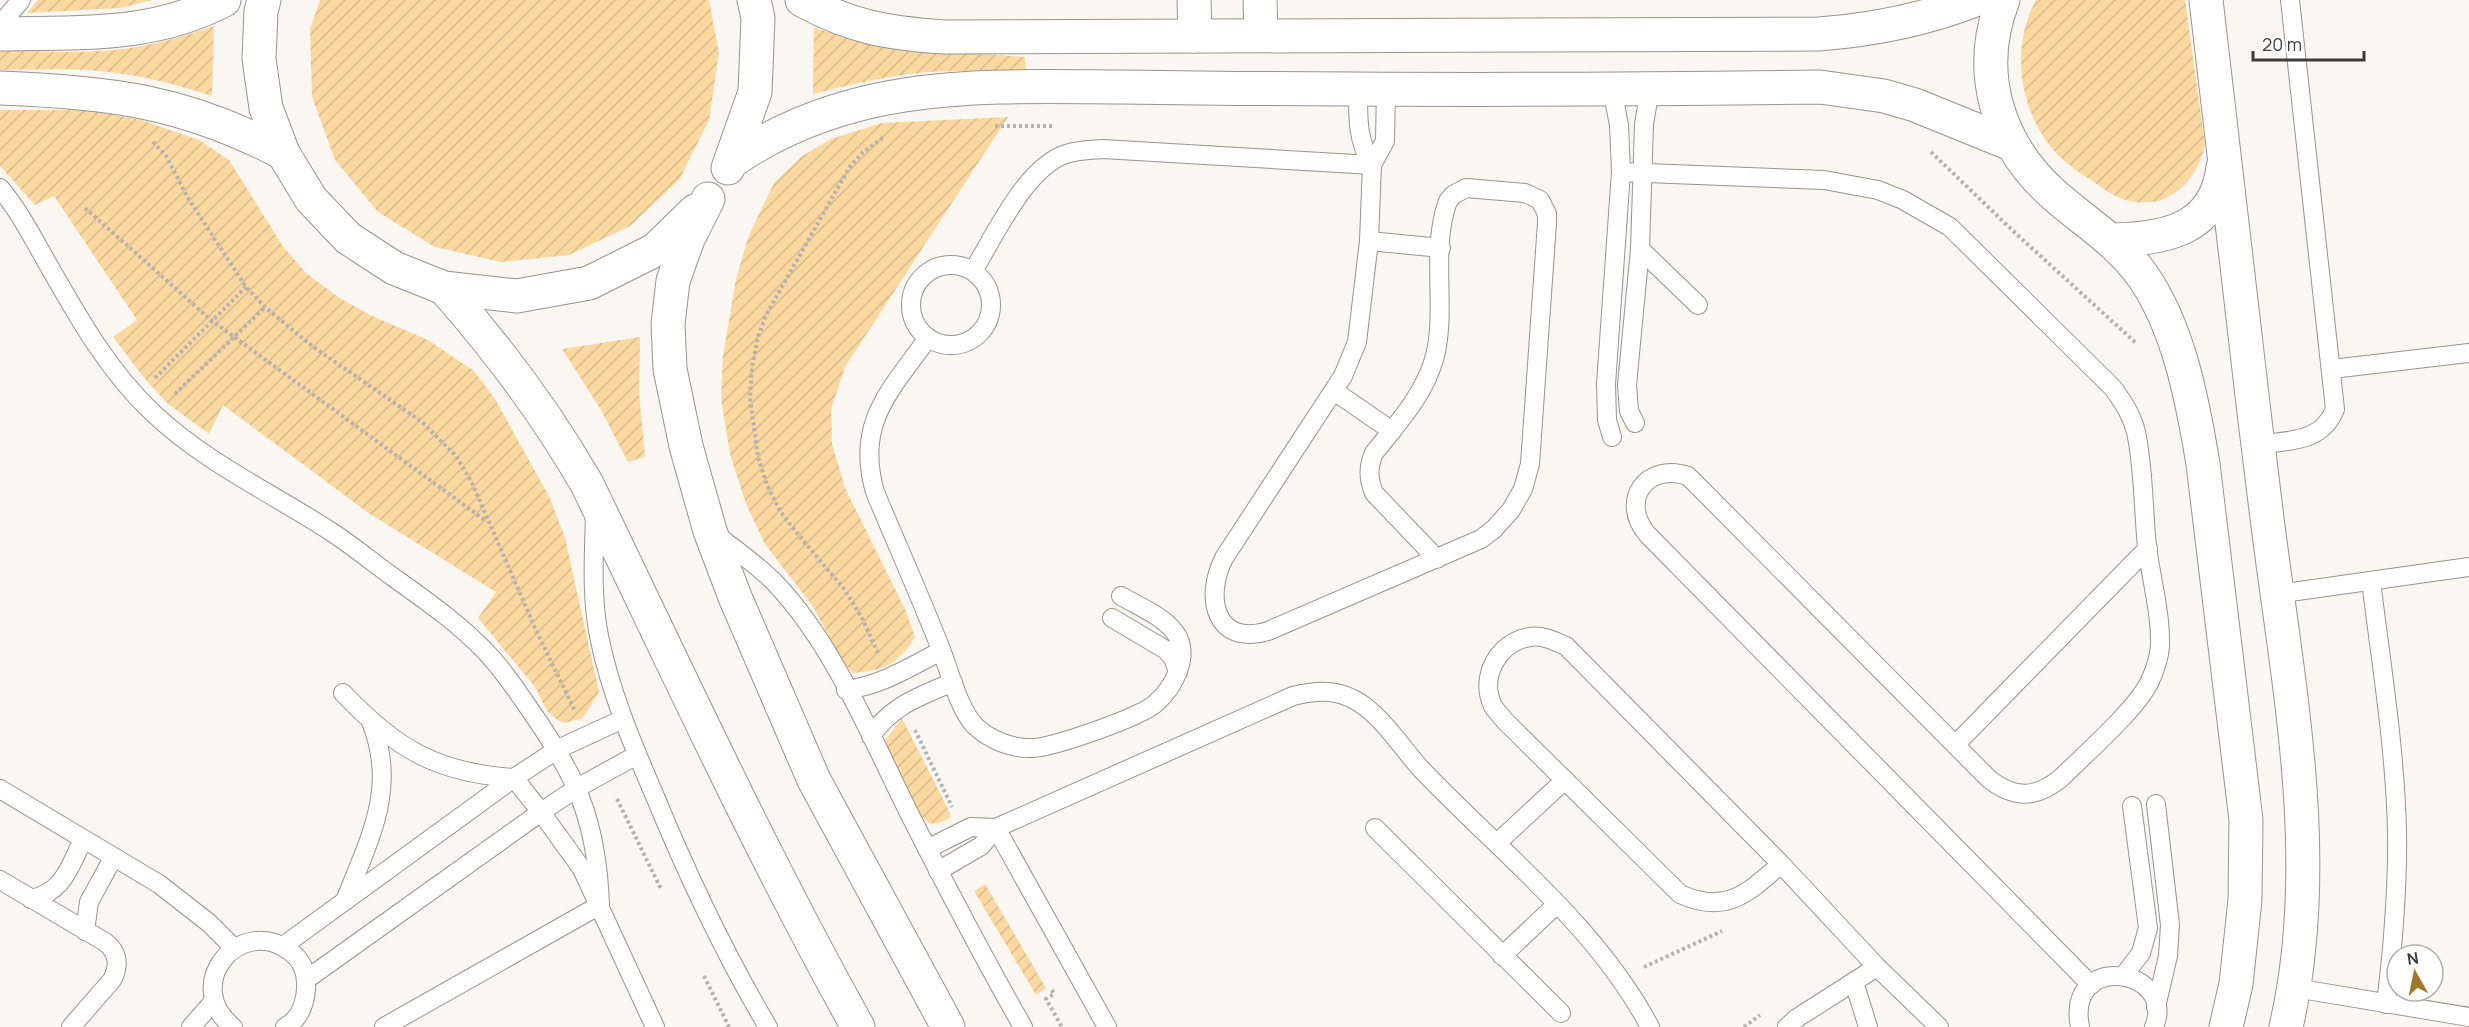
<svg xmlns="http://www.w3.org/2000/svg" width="2469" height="1027" viewBox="0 0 2469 1027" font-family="Manrope,sans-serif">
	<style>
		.garden { fill: url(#garden-furrows) }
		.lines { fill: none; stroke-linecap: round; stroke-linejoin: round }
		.lane-casing { stroke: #979490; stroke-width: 20 }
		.street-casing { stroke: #979490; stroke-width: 35 }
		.secondary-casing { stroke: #979490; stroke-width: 35 }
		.path { stroke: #b4b2ae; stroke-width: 4; stroke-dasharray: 3 3; stroke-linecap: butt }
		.lane { stroke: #fff; stroke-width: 18 }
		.street { stroke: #fff; stroke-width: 33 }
		.secondary { stroke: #fff; stroke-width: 33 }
	</style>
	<defs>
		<pattern id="garden-furrows" width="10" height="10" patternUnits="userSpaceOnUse" patternTransform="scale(1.5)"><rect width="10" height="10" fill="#fbd89f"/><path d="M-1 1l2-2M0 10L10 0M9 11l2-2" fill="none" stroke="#d8ba8a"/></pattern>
	</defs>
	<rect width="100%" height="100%" fill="#faf7f2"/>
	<g class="garden">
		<path d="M38,0H152L121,8L27,13Z"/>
		<path d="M320,0H709L719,53L709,120L679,180L630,226L569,255L501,262L435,247L378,212L335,160L312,97L310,29Z"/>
		<path d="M2036,0H2185L2205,145C2197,180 2170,210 2130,201C2116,198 2105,190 2094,182C2081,174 2068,165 2057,154C2020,114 2009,49 2036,0Z"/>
		<path d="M214,26L212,96C175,84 137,74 98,71C66,68 32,70 0,70V50C32,51 65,53 97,51C137,50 176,39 214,26Z"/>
		<path d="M814,28L862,41L915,49L1025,57L1026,72C987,71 948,69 909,74C877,78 845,86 813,94Z"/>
		<path d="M0,110H89L141,120L199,140L229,160L282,245L306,273L338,297L372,316L428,340L474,371L495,399L550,498L565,538L599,692L583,718L564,723L556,719L547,711L535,687L478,618L496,592L370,514L223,405L209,434L167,403L145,379L113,337L137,320L54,196L35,205L0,166Z"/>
		<path d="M1008,117L845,367L831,409L832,444L845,488L905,609L915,637C899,663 884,671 853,673L841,660L814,608L765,544L746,504L730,454L721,399L723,355L736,279L749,235L774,183L802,156L831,139L882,123Z"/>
		<path d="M640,337L639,392L645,457L628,462L601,410L562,349Z"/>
		<path d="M902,718L950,813V818C943,821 936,826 928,822C916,816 891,758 883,743Z"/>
		<path d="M985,884L1046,988L1036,995L974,891Z"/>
	</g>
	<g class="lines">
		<g class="lane-casing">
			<g id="lane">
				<path d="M0,25L21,0"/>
				<path d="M1358,89C1358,117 1357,140 1372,165"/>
				<path d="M1386,89L1385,141L1372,165L1369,241L1357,342L1343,376L1224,558C1204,597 1215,647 1268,631L1481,539L1494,529L1511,510L1523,489L1530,464L1547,223V214L1540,200L1525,193L1466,188L1453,195L1448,201C1430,250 1447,307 1435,356C1425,394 1398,423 1374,453C1368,467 1368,478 1374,493L1437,559"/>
				<path d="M1621,172L1824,180L1878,190L1903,200L1950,227L2113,388C2123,402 2132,415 2136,432C2144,469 2143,509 2147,546C2151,579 2161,613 2160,646C2159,659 2155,670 2150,681C2137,709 2084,755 2060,779C2035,798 2016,799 1990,780L1688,476C1647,462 1619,500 1647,534L2091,985"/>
				<path d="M0,188C20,212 34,240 49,266C78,317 109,372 153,413C206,463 270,492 330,531C352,545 372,562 393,577C425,600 457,622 484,650C500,666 513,685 526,704C575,773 597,818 600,905"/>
				<path d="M1369,241L1441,248"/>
				<path d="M1640,249L1698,305"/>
				<circle cx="951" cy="305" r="40"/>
				<path d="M973,271C995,235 1026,167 1066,154C1078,150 1091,150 1103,149L1372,165"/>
				<path d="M928,338C890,391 855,423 875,492C897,545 921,598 942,652C950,673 959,709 975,726C990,740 1012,749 1033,748C1054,747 1141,717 1156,703C1174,687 1192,654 1174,631C1161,615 1138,606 1121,596"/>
				<path d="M2332,369L2469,353"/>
				<path d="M1334,391L1392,431"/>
				<path d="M1635,423L1629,411L1627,385L1640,249L1644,124L1650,89"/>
				<path d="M1612,437L1607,420L1606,384L1621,172L1619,125L1612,89"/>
				<path d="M2258,445C2289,440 2322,443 2335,409L2290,0"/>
				<path d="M595,513C594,554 591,595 599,636C610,691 632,743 654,794C687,874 724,953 768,1027"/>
				<path d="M716,535C736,550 758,565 776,584C834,645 872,739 910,815C946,886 983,957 1023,1027"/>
				<path d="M2371,581C2381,663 2395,747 2397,831C2398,889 2393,946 2386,1004"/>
				<path d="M2277,594L2469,567"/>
				<path d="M1112,618L1166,650L1173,658L1178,672"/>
				<path d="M846,690C882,685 910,667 941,651"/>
				<path d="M343,693C396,749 437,773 514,778L541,812L582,869L655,1027"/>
				<path d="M871,736C892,705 919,697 953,682"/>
				<path d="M1956,744L2148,548"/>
				<path d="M0,789L159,884L209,923L234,948"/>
				<path d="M2156,804L2170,925L2168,956L2156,1007"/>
				<path d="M996,828L1107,1027"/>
				<path d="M1375,828L1561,1013"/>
				<path d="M1497,843L1565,780"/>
				<path d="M927,849L971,827L996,828L1293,696C1313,691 1332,689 1351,698C1378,710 1401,747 1421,769C1500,852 1596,925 1650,1027"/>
				<path d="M1781,864C1748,893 1726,915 1680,894L1505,721C1501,716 1496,711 1493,706C1479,677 1498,642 1530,637C1543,635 1554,641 1566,646L1781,864L1877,967L1939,1027"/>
				<path d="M938,871L981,846L996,828"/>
				<path d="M0,880L105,942C118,952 120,965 112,980L71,1027"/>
				<path d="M31,899C64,892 69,867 83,840"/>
				<path d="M345,901C369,839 398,789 371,722"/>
				<path d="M85,931L89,902L113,858"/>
				<path d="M283,946L514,778L558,749L623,719"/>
				<path d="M1502,956L1556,905"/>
				<path d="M2124,975L2141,953L2148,928L2132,806"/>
				<path d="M307,979L541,812L577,788L637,755"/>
				<path d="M1854,982L1868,1027"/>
				<path d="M2295,988L2469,1017"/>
				<path d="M191,1027L214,1001"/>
				<path d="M233,1027C181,986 239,913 291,952C303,961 307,974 306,989C305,1004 299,1020 285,1027"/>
				<path d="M384,1027L600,905"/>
				<path d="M1787,1027L1797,1018L1877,967"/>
				<path d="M2080,1027C2065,950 2178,969 2154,1027"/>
			</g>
		</g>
		<g class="street-casing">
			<g id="street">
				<path d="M1194,0L1195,36"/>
				<path d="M1260,0L1261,35"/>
			</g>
		</g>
		<g class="secondary-casing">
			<g id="secondary">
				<path d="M264,0L261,11L259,59L266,108L283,153L311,199L348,238L394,268L444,288L517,296L589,283L655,250L695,211"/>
				<path d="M802,0C851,27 887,33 943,37L1819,34C1874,30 1924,20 1975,0"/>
				<path d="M2003,0C1975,71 1997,143 2052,193C2083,221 2118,241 2142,275C2179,327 2193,403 2203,464L2246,820L2245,900L2236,984L2226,1027"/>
				<path d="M2206,0C2226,176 2246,351 2268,526C2289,691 2324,863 2286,1027"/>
				<path d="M0,34C80,32 151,38 224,0"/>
				<path d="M0,88C109,92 184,101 283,153"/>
				<path d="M731,162C850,79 982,86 1121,87C1199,88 1276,89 1354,89C1509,90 1664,89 1820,87L1884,96L1915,105L2011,144"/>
				<path d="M728,168L755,92L758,18L754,0"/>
				<path d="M708,199L688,239L673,281L668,324L670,369L686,446L710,531L735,597L814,780L948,1027"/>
				<path d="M2113,240C2164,239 2216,230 2223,167"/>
				<path d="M444,288C498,349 546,413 587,484C675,666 759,850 858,1027"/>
			</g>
		</g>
		<g class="path">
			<path d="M995,126H1053"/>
			<path d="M153,142L166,156L188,198L246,287L265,307L312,346L422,422L456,456L472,483L535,628L575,711"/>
			<path d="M1931,152L2012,230L2136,343"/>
			<path d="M85,208L211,320L486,521"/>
			<path d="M155,378L246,287"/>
			<path d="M175,394L265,307"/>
			<path d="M878,653L862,618L845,590L796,532L780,511L767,485L758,457L750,398L752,367L758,337L766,315L849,168L863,152L884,137"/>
			<path d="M915,730L952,807"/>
			<path d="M617,799L661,889"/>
			<path d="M1644,967L1722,931"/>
			<path d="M704,976L729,1027"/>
			<path d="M1052,990L1054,994L1046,999L1062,1027"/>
			<path d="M1744,1027L1760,1015"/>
		</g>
		<use href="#lane" class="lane"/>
		<use href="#street" class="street"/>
		<use href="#secondary" class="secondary"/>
	</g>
	<g transform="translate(2415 973) rotate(351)"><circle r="28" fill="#ffffff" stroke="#b2b1b0" stroke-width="1.5"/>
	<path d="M0-4.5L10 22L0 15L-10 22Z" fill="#a17626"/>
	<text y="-9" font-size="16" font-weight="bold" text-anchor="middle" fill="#3e3c3a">N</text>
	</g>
	<path d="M2253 51v9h111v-9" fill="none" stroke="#3e3c3a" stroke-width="3"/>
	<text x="2262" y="51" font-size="18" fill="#3e3c3a" stroke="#ffffff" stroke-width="4.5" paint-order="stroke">20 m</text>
</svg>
